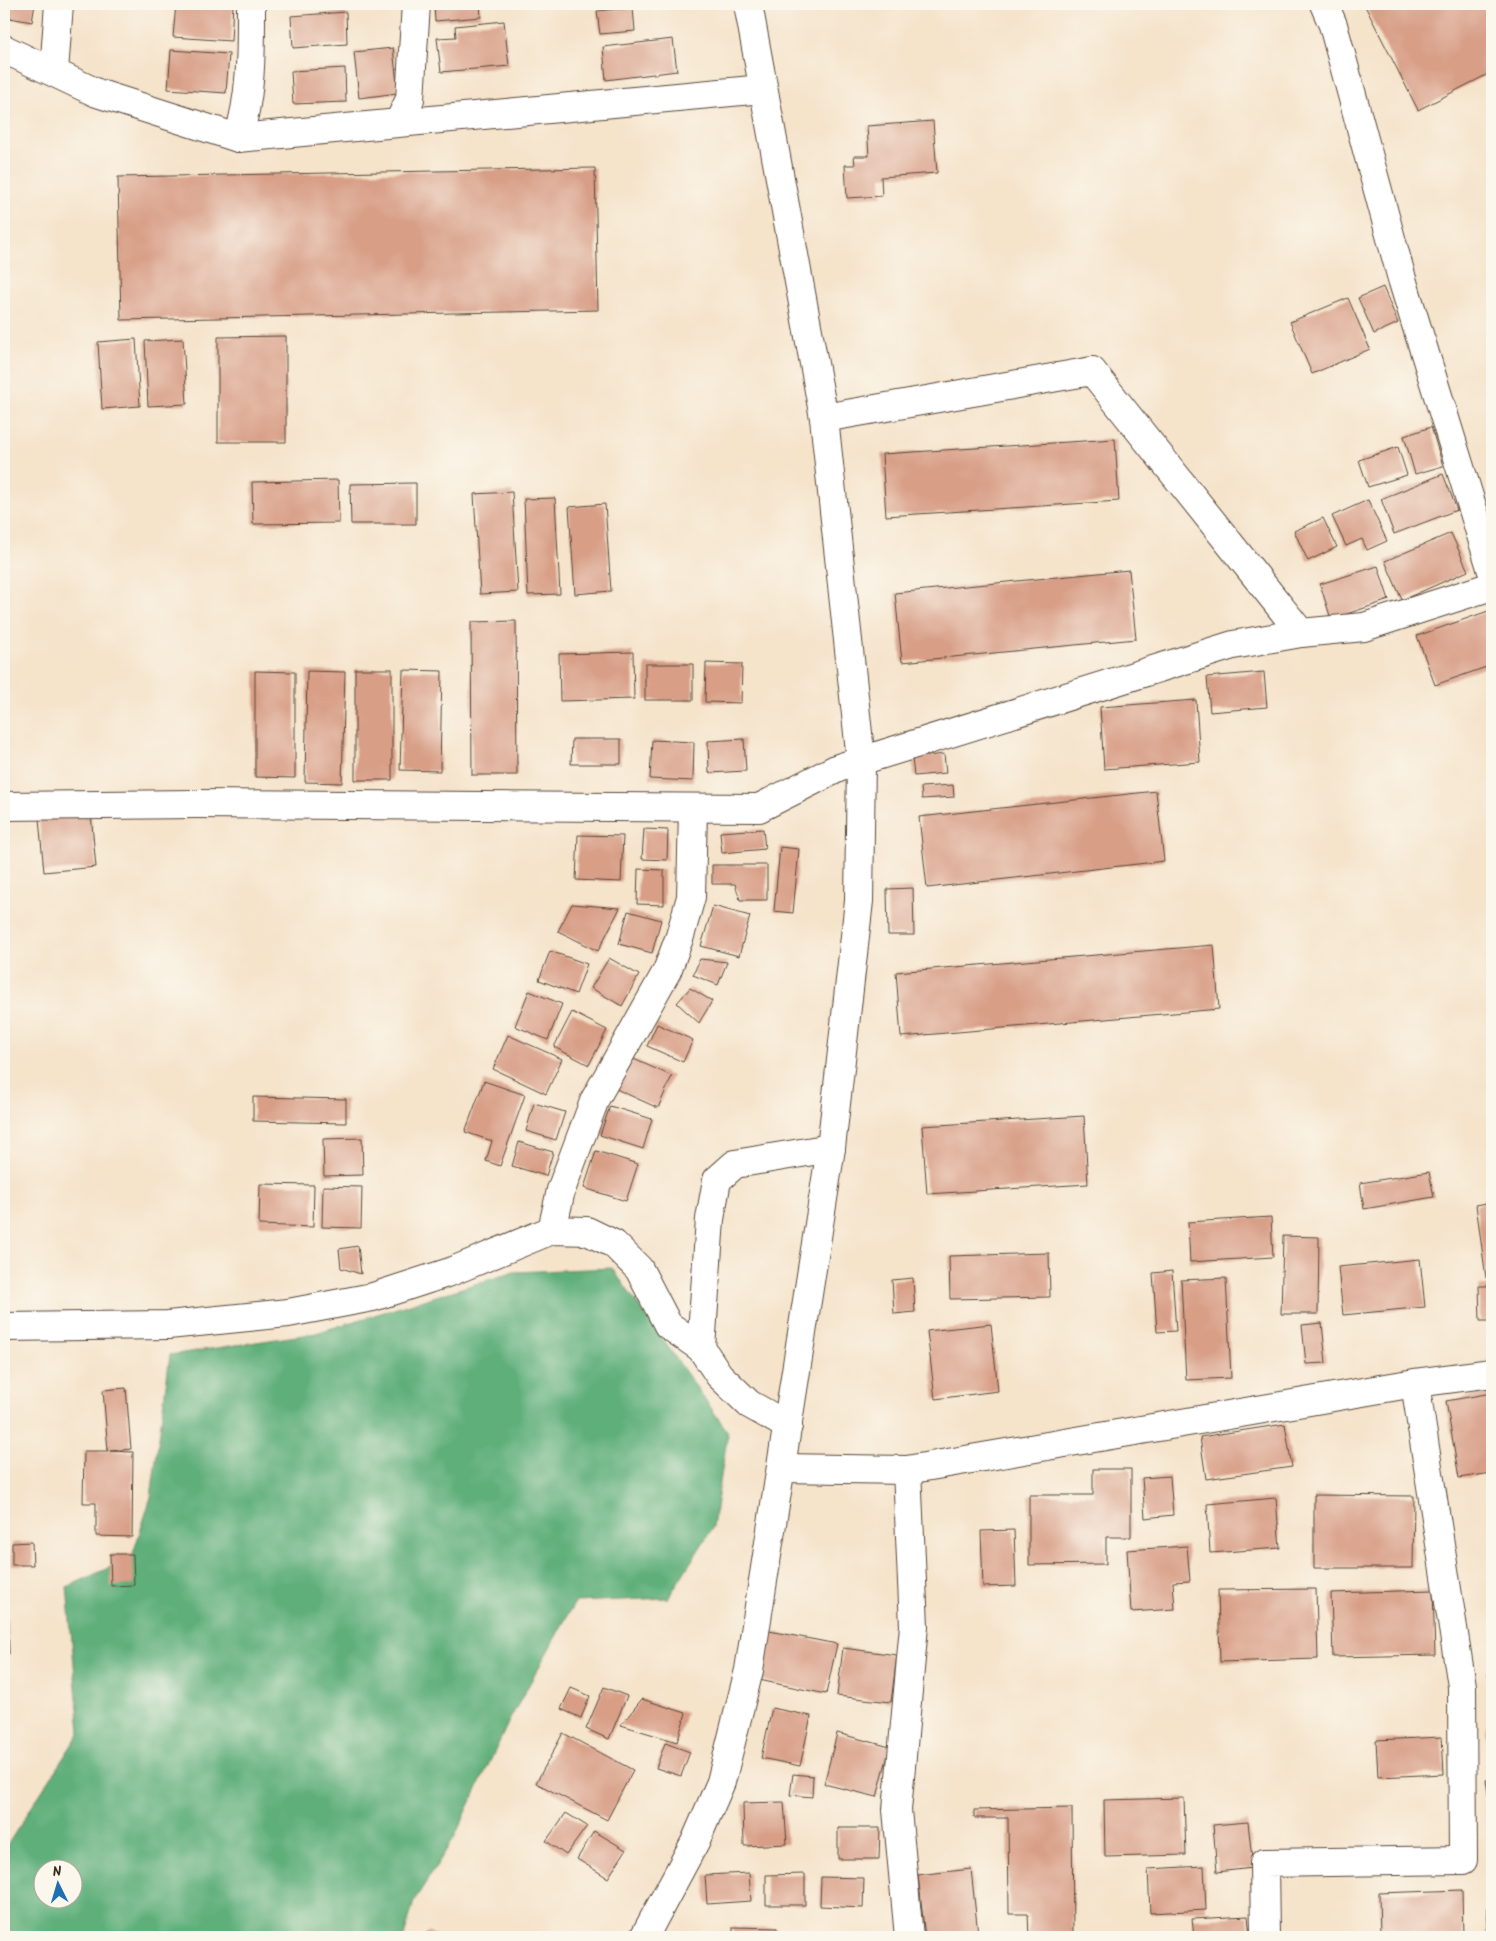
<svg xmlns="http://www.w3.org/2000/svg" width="1496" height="1941" viewBox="0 0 1496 1941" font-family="Kalam,sans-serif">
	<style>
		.forest { fill: #5eaf7a; stroke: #4c6c4c; fill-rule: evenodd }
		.building { fill: #d89e86 }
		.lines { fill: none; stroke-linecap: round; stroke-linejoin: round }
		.minor-casing { stroke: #574638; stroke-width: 30 }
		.minor { stroke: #fff; stroke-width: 28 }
	</style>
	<rect width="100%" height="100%" fill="#fbf7ec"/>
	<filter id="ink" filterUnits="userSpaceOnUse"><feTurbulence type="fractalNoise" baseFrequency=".02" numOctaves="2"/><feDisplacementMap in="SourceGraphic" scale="10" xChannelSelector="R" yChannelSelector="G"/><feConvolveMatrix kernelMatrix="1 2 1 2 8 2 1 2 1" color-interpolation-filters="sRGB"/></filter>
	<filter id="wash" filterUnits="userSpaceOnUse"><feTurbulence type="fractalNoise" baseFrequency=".0096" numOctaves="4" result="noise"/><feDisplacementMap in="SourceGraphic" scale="20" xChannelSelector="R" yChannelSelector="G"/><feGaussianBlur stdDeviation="1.12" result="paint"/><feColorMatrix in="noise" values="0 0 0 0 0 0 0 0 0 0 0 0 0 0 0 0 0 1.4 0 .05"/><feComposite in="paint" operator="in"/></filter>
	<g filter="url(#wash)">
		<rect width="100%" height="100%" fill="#f5e3ca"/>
		<path class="forest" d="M612,1268L728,1432L713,1527L668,1598L575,1602L510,1719L454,1838L414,1901L404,1937H4V1850L80,1732L67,1587L132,1557L151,1497L170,1355L316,1333L514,1272ZM42,1868H72V1898H42Z"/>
		<g id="blocks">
			<g class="building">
				<path d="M4,4H35L32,22L4,17Z"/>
				<path d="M109,4H154V5L109,6Z"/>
				<path d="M176,4H233L231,41L173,37Z"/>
				<path d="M434,4H480L481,17L435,21Z"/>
				<path d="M1364,4H1492V72L1418,110Z"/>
				<path d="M633,8L635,31L600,34L597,11Z"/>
				<path d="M346,12L347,44L293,48L291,16Z"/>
				<path d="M504,21L509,66L441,72L437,38L456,37L455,26Z"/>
				<path d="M673,39L677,71L606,80L603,47Z"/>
				<path d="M393,48L398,93L359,98L354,52Z"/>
				<path d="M171,50L229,54L226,93L168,89Z"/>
				<path d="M345,68L346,102L293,104L291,71Z"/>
				<path d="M933,121L937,173L881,177L882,196L847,198L845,165H855L854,156H869L867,126Z"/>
				<path d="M595,168L598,310L121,320L118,177Z"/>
				<path d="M1383,287L1398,323L1374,334L1358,298Z"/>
				<path d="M1348,298L1370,349L1312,374L1290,322Z"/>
				<path d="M286,336V442H218V337Z"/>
				<path d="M136,339L140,406L102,409L98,342Z"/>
				<path d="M183,339L187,404L148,406L145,341Z"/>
				<path d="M1431,427L1443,466L1415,474L1404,436Z"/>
				<path d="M1115,439L1119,501L886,516L882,454Z"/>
				<path d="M1398,447L1407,475L1368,487L1359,460Z"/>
				<path d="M1443,474L1457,510L1394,534L1381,499Z"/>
				<path d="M338,480L339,523L253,524L252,482Z"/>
				<path d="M416,483V524H351L350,484Z"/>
				<path d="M512,492L518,592L480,594L474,494Z"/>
				<path d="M555,498L560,594L528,595L524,499Z"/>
				<path d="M1368,500L1387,541L1367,550L1362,539L1346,546L1332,516Z"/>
				<path d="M605,504L611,591L575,594L569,507Z"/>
				<path d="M1323,518L1337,547L1308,561L1294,531Z"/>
				<path d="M1451,533L1468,571L1402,600L1385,561Z"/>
				<path d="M1378,566L1389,600L1331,619L1320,584Z"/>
				<path d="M1129,570L1136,639L902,662L895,593Z"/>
				<path d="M1491,610L1492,614V665L1435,685L1417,636Z"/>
				<path d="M516,621L517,775H472L471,622Z"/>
				<path d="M633,652L634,699L560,701L559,654Z"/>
				<path d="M706,663L742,664L741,703L705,702Z"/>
				<rect x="645" y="664" width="48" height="36"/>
				<rect x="355" y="669" width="37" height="111"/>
				<path d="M403,670L442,671L440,771L400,770Z"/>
				<path d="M255,671L295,672V778L255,777Z"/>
				<path d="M307,671L345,672L342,783L305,782Z"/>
				<path d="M1264,672L1267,707L1210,712L1207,677Z"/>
				<path d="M1196,700L1200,762L1104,769L1100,707Z"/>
				<path d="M572,739H621V764H571Z"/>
				<path d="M744,739L746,771L709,773L708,741Z"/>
				<path d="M652,740L694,742L693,781L650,779Z"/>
				<path d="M944,754L946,773L914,776L912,758Z"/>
				<path d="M953,785L954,797L922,799L921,787Z"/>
				<path d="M1156,791L1164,861L927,888L919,817Z"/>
				<path d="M91,814L96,867L44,872L39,819Z"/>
				<path d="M644,829L668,830L667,860L642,859Z"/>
				<path d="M763,829L765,849L722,853L720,832Z"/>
				<path d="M578,835L623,836L621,882L576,880Z"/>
				<path d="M780,847L799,849L793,913L774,911Z"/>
				<path d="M712,865H767V900H740L735,884H712Z"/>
				<path d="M638,869L664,870V905L637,904Z"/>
				<path d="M913,888L914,935H888L887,889Z"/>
				<path d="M572,904L620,908L598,951L558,931Z"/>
				<path d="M713,906L750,916L739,956L701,946Z"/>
				<path d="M628,911L661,920L652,953L619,944Z"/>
				<path d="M1214,945L1219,1009L901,1037L896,972Z"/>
				<path d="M550,951L587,964L576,994L539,980Z"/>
				<path d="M609,958L639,975L622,1006L591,988Z"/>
				<path d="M700,959L727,962L718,985L693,975Z"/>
				<path d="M690,988L712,1001L699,1023L677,1003Z"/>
				<path d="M529,991L562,1004L548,1040L515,1026Z"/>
				<path d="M572,1012L607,1030L589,1065L554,1047Z"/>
				<path d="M657,1024L693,1040L683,1062L647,1046Z"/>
				<path d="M508,1035L562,1059L546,1094L493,1069Z"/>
				<path d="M629,1057L672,1076L658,1108L616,1089Z"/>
				<path d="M484,1081L525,1095L500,1166L486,1161L492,1141L465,1132Z"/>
				<path d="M253,1097L346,1099V1123L253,1121Z"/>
				<path d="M534,1103L565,1112L556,1140L526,1131Z"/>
				<path d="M610,1106L652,1119L643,1149L600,1135Z"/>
				<path d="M1084,1116L1088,1184L927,1194L922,1126Z"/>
				<path d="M362,1138L363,1175L324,1176L323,1139Z"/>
				<path d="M519,1142L553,1152L546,1176L512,1166Z"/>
				<path d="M596,1151L638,1164L626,1201L584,1188Z"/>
				<path d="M1429,1172L1434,1197L1364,1209L1360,1183Z"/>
				<path d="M260,1184L314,1185L313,1227L259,1225Z"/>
				<path d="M323,1186L362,1187L361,1228L322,1227Z"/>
				<path d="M1492,1202V1278H1486L1476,1205Z"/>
				<path d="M1271,1217L1273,1257L1190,1262L1188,1222Z"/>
				<path d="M1283,1236L1319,1237L1318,1314H1281Z"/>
				<path d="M358,1246L361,1274L341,1268L339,1249Z"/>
				<path d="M1049,1253L1050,1297L950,1299L949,1256Z"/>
				<path d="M1420,1259L1425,1307L1343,1315L1338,1267Z"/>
				<path d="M1172,1271L1176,1331L1157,1332L1153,1273Z"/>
				<path d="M913,1278L915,1312L894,1314L892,1280Z"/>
				<path d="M1226,1278L1231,1378L1186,1380L1181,1280Z"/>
				<path d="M1479,1286H1492V1321H1480Z"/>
				<path d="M1322,1323L1326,1363L1306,1364L1302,1325Z"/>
				<path d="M991,1324L998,1391L935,1399L927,1331Z"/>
				<path d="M126,1388L131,1449L110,1451L133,1452L132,1537L96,1536V1503H83L84,1451H108L103,1390Z"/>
				<path d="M1492,1393V1473L1459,1478L1446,1401Z"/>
				<path d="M1285,1424L1292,1467L1206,1479L1200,1437Z"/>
				<path d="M1093,1469H1131V1537H1106V1564L1029,1565V1495H1093Z"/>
				<path d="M1170,1476L1173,1515L1145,1518L1142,1478Z"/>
				<path d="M1314,1495L1414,1496L1413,1568H1314Z"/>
				<path d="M1276,1498L1280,1548L1210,1553L1207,1504Z"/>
				<path d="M1014,1530L1016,1586L983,1587L981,1531Z"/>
				<path d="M32,1542L33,1565H12V1543Z"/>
				<path d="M1187,1546L1190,1581L1173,1582L1175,1609L1131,1612L1127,1550Z"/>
				<path d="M110,1554H133L134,1585L111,1586Z"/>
				<path d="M1316,1589L1318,1659L1220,1662L1218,1590Z"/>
				<path d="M1433,1590L1435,1655L1333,1657L1331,1593Z"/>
				<path d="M4,1620H8L9,1654H4Z"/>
				<path d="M769,1631L837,1644L826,1694L759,1680Z"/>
				<path d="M843,1648L897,1655L891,1702L837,1696Z"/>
				<path d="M1492,1672V1707H1491L1488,1673Z"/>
				<path d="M604,1687L627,1696L609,1739L586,1729Z"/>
				<path d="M571,1688L590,1696L581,1718L561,1709Z"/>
				<path d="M642,1699L686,1713L677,1742L621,1725Z"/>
				<path d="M772,1708L811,1716L800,1766L761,1758Z"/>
				<path d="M1492,1727V1757H1489L1486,1728Z"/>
				<path d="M563,1733L633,1770L607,1820L536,1783Z"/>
				<path d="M837,1733L890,1747L877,1797L824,1784Z"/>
				<path d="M1442,1737L1444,1774L1378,1777L1376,1740Z"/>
				<path d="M665,1743L690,1752L681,1776L656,1768Z"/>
				<path d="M793,1774L813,1776L812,1797L790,1795Z"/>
				<path d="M1492,1779V1807H1490L1486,1780Z"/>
				<path d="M1184,1798L1186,1855L1105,1857L1104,1800Z"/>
				<path d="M784,1802L787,1844L744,1846L743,1803Z"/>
				<path d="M1072,1808L1073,1937H1029L1028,1914H1009L1008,1818H974V1810Z"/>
				<path d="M566,1813L587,1826L566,1855L546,1841Z"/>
				<path d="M1248,1822L1253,1868L1217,1872L1213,1825Z"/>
				<path d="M838,1828H880L879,1859H838Z"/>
				<path d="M594,1831L626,1850L608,1878L577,1859Z"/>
				<path d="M1204,1866L1206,1910L1150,1913L1148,1869Z"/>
				<path d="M971,1869L978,1934L952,1937H925L918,1875Z"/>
				<path d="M749,1873L751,1901L707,1904L705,1875Z"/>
				<path d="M805,1874V1905H766V1875Z"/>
				<path d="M821,1877L864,1878L863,1908L820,1906Z"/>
				<path d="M1462,1890L1463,1937H1380L1379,1893Z"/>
				<path d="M1488,1890H1492V1937H1487Z"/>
				<path d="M1248,1916L1250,1937H1194L1192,1919Z"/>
				<path d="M733,1927L777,1928V1937H733Z"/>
				<path d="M428,1931L438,1937H424Z"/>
				<path d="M725,1932V1937H687L686,1934Z"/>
			</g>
		</g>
	</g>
	<g filter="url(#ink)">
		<use href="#blocks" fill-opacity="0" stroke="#574638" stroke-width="1"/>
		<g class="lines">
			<g class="minor-casing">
				<g id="minor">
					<path d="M1324,4L1333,25L1402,279L1492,571"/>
					<path d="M4,49L97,93L238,138L763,89"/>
					<path d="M54,72L59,4"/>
					<path d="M399,122L410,99L416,4"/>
					<path d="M238,138C252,95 251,48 251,4"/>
					<path d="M824,418L1092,371L1301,633"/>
					<path d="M4,806L196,804L759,808L838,768L1233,645L1301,633L1364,627L1492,586"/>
					<path d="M552,1230L561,1190L595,1099L667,971L680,936L691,897L693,809"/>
					<path d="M4,1327L168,1325L288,1313L373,1297L450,1272L552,1230L587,1231L614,1244L639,1269L668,1325L701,1348L719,1375L749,1404L788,1426"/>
					<path d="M701,1348L710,1219L717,1180L735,1164L831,1148"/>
					<path d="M781,1468L907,1470L1415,1383L1492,1373"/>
					<path d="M907,1470L914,1626L897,1810L909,1937"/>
					<path d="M644,1937L695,1842L721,1782L749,1670L831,1148L859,901L861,761L824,418L748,4"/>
					<path d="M1265,1937L1264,1863L1463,1860L1462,1686L1415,1383"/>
				</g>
			</g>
			<use href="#minor" class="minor"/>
		</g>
	</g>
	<rect width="1496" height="1941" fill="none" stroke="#fbf7ec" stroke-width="20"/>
	<g transform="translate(58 1884) rotate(355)"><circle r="24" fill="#fbf7ec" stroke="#aea59a"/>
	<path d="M0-4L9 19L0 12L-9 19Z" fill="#1f6fb2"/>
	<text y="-8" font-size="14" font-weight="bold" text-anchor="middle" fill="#3b2a1e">N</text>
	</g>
</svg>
